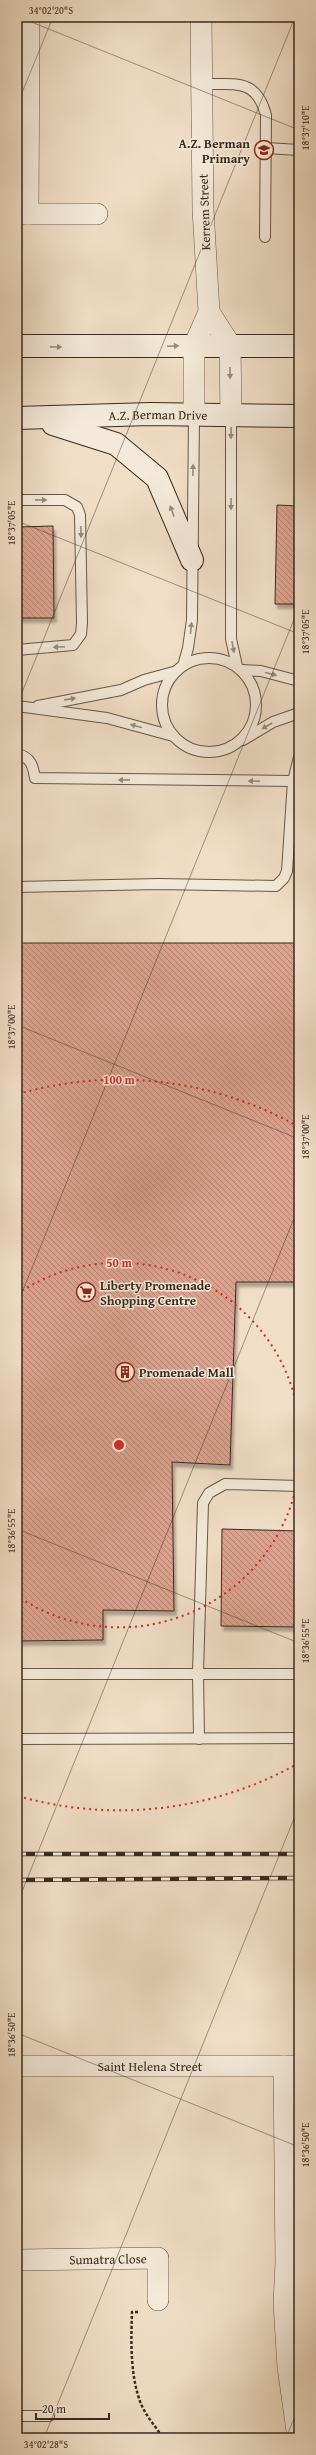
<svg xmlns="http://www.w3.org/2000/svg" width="316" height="2455" viewBox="0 0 316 2455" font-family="'Gentium Book Plus',serif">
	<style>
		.building { fill: url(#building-back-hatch); stroke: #382a1c; filter: url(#shadow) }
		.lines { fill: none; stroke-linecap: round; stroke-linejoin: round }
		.lane-casing { stroke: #665746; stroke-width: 12 }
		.street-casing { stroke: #665746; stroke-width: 22 }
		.secondary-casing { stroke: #382a1c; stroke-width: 24 }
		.path { stroke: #382a1c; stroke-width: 2.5; stroke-dasharray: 3 2; stroke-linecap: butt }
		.lane { stroke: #f5eada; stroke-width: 10 }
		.street { stroke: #f5eada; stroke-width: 21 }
		.secondary { stroke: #f5eada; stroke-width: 22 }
		.rail-casing { stroke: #382a1c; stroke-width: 4.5 }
		.rail { stroke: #f5eada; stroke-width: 3; stroke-dasharray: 9; stroke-linecap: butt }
		.oneway { fill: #968a7b }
		.ticks { fill: none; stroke: #382a1c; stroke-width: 1; stroke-opacity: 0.45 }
		.ring { fill: none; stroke: #d62828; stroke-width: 2; stroke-dasharray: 2 4 }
		.labels { text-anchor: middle; stroke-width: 3; stroke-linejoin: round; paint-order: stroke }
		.poi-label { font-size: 13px; font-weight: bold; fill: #382a1c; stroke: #f5eada; text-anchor: start }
		.street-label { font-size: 13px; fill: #382a1c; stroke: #f5eada }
		.centre { fill: #d62828; stroke: #f5eada; stroke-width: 2 }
		.ring-label { font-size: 12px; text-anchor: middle; font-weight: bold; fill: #d62828; stroke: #f5eada; stroke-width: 3; stroke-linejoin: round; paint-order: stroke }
		.neatline { fill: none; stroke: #382a1c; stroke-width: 1.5 }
		.ticks-label { font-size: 10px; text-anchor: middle; fill: #382a1c }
	</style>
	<defs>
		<pattern id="building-back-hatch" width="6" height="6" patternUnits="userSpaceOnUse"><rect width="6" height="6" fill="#dda28f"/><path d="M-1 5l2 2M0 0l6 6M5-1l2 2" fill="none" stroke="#b48474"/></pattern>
		<filter id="shadow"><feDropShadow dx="2.5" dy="4.5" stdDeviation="1" flood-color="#0004"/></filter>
	</defs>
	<rect width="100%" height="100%" fill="#f0dec6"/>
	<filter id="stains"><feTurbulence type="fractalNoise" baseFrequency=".005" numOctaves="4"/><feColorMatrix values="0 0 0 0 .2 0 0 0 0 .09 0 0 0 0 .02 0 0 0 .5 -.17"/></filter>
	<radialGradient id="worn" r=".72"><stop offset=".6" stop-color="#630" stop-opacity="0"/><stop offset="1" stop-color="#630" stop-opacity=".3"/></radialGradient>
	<g class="building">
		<path d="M277,505L299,506V604H275Z"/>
		<path d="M53,526L54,618H17V527Z"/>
		<path d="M17,943H299V1282H236L230,1465L172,1462L174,1611L103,1610V1640L17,1641Z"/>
		<path d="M222,1529L299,1531V1627L221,1626Z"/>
	</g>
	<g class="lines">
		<g class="lane-casing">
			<g id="lane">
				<path d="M201,84C234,85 256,77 266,115L265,237"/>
				<path d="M266,148L299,150"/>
				<path d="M231,416V639L237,666"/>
				<path d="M17,500H65L77,507L80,515L82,623L81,634L73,645L17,650"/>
				<circle cx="209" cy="705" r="47"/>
				<path d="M183,666L188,648L192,620L194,416"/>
				<path d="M242,670L261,671L299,681"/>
				<path d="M17,706L107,718L173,736"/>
				<path d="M38,706L121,690L144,680L177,671"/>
				<path d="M243,740L273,722L299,713"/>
				<path d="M17,754C31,757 33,766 35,778L293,781"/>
				<path d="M17,887L159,884L276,886L284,878L287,871L293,781L299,757"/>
				<path d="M17,1674H299"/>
				<path d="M17,1739L299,1738"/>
				<path d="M199,1739L198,1673L203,1503L209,1493L225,1484L299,1486"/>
				<path d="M17,2416H49"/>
			</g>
		</g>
		<g class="street-casing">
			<g id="street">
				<path d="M17,214H97"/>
				<path d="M28,214L29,17"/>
				<path d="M209,312L230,345L231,416"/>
				<path d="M194,416V346L209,312L203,209L201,17"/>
				<path id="s1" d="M17,2066H299"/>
				<path d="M284,2066L286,2263L284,2303L288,2367L298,2438"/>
				<path id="s2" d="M17,2260L158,2258V2300"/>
			</g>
		</g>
		<g class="secondary-casing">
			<g id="secondary">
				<path d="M17,346H299"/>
				<path id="s3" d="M17,418L150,414L299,416"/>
				<path d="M53,424L116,444L157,478L192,560"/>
			</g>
		</g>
		<path class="path" d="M138,2312H132C131,2342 130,2376 141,2404C146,2416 156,2427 163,2438"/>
		<use href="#lane" class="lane"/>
		<use href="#street" class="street"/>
		<use href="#secondary" class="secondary"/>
		<g class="rail-casing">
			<g id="rail">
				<path d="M17,1854H299"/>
				<path d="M17,1880L299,1878"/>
			</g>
		</g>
		<use href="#rail" class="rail"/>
	</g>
	<defs><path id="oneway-solid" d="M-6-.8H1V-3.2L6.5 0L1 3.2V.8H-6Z"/></defs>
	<g class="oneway">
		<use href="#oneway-solid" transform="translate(173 346) rotate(-2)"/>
		<use href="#oneway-solid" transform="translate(56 347) rotate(1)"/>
		<use href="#oneway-solid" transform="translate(230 373) rotate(89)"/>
		<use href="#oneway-solid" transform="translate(231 433) rotate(91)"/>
		<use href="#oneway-solid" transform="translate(193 470) rotate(-89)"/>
		<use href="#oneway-solid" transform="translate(41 500) rotate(1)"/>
		<use href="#oneway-solid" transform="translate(231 504) rotate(90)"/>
		<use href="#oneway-solid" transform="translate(172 511) rotate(-110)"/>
		<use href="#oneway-solid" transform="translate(81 532) rotate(89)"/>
		<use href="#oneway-solid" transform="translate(191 628) rotate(-84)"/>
		<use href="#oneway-solid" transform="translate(59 647) rotate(178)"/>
		<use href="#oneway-solid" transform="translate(233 647) rotate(79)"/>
		<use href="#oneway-solid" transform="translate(271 674) rotate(14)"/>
		<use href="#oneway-solid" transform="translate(70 699) rotate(-8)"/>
		<use href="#oneway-solid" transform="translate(136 726) rotate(-165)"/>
		<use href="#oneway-solid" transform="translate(267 726) rotate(150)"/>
		<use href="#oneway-solid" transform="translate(124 780) rotate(179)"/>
		<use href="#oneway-solid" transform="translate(254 781) rotate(-179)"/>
	</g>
	<path class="ticks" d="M19,17L299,130M17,105L53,17M17,521L299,634M17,705L295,17M17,1025L299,1139M17,1305L299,607M17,1529L299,1643M17,1904L299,1206M17,2033L299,2147M44,2438L299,1806M286,2438L299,2406"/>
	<g class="ring">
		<path d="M299 1473A182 182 0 0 1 17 1596M17 1294A182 182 0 0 1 299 1417"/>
		<path d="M299 1763A365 365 0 0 1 18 1796M18 1094A365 365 0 0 1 299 1127"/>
	</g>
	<defs>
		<g id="school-ring" transform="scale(1)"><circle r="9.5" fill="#f5eada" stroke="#8f2418" stroke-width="1.5"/><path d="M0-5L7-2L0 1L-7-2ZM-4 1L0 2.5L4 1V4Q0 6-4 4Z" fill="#8f2418"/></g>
		<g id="supermarket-ring" transform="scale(1)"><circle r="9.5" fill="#f5eada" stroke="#8f2418" stroke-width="1.5"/><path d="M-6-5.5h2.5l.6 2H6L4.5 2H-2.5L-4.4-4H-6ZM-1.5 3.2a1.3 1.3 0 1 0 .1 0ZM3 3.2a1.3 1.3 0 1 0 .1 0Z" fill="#8f2418"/></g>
		<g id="building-ring" transform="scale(1)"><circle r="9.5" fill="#f5eada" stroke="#8f2418" stroke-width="1.5"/><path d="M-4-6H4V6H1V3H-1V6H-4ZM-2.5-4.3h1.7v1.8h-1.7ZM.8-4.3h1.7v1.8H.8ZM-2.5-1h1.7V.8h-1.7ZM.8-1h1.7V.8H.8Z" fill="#8f2418"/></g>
	</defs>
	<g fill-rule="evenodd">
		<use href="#school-ring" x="264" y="150"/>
		<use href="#supermarket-ring" x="86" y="1292"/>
		<use href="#building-ring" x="125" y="1372"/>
	</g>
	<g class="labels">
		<g class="poi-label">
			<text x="250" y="148" text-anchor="end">A.Z. Berman<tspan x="250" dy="15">Primary</tspan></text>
			<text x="100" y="1290">Liberty Promenade<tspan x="100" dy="15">Shopping Centre</tspan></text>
			<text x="139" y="1377">Promenade Mall</text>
		</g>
		<g class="street-label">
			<text transform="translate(204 212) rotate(-92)" y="5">Kerrem Street</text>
			<text dy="5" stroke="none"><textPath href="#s3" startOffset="141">A.Z. Berman Drive</textPath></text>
			<text dy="5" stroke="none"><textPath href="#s1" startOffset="133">Saint Helena Street</textPath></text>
			<text dy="5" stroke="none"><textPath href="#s2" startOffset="91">Sumatra Close</textPath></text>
		</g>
	</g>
	<circle cx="119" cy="1445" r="6" class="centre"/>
	<g class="ring-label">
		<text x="119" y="1084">100 m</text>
		<text x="119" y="1267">50 m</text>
	</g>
	<rect width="316" height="2455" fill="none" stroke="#f0dec6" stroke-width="44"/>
	<path d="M36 2413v6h73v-6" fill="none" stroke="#382a1c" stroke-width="2"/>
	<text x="42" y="2413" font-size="12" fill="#382a1c" stroke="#f5eada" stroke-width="3" paint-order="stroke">20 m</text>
	<rect x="22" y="22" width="272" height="2411" class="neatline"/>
	<g class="ticks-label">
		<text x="51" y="14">34°02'20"S</text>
		<text transform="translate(305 128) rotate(-90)" y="4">18°37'10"E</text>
		<text transform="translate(11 523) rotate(-90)" y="4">18°37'05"E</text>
		<text transform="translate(305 632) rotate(-90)" y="4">18°37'05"E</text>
		<text transform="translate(11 1027) rotate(-90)" y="4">18°37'00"E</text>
		<text transform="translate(305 1137) rotate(-90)" y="4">18°37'00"E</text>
		<text transform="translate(11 1531) rotate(-90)" y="4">18°36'55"E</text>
		<text transform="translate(305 1641) rotate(-90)" y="4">18°36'55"E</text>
		<text transform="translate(11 2035) rotate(-90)" y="4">18°36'50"E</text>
		<text transform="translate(305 2145) rotate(-90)" y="4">18°36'50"E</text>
		<text x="46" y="2448">34°02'28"S</text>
	</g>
	<rect width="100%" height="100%" filter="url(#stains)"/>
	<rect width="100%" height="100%" fill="url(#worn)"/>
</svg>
